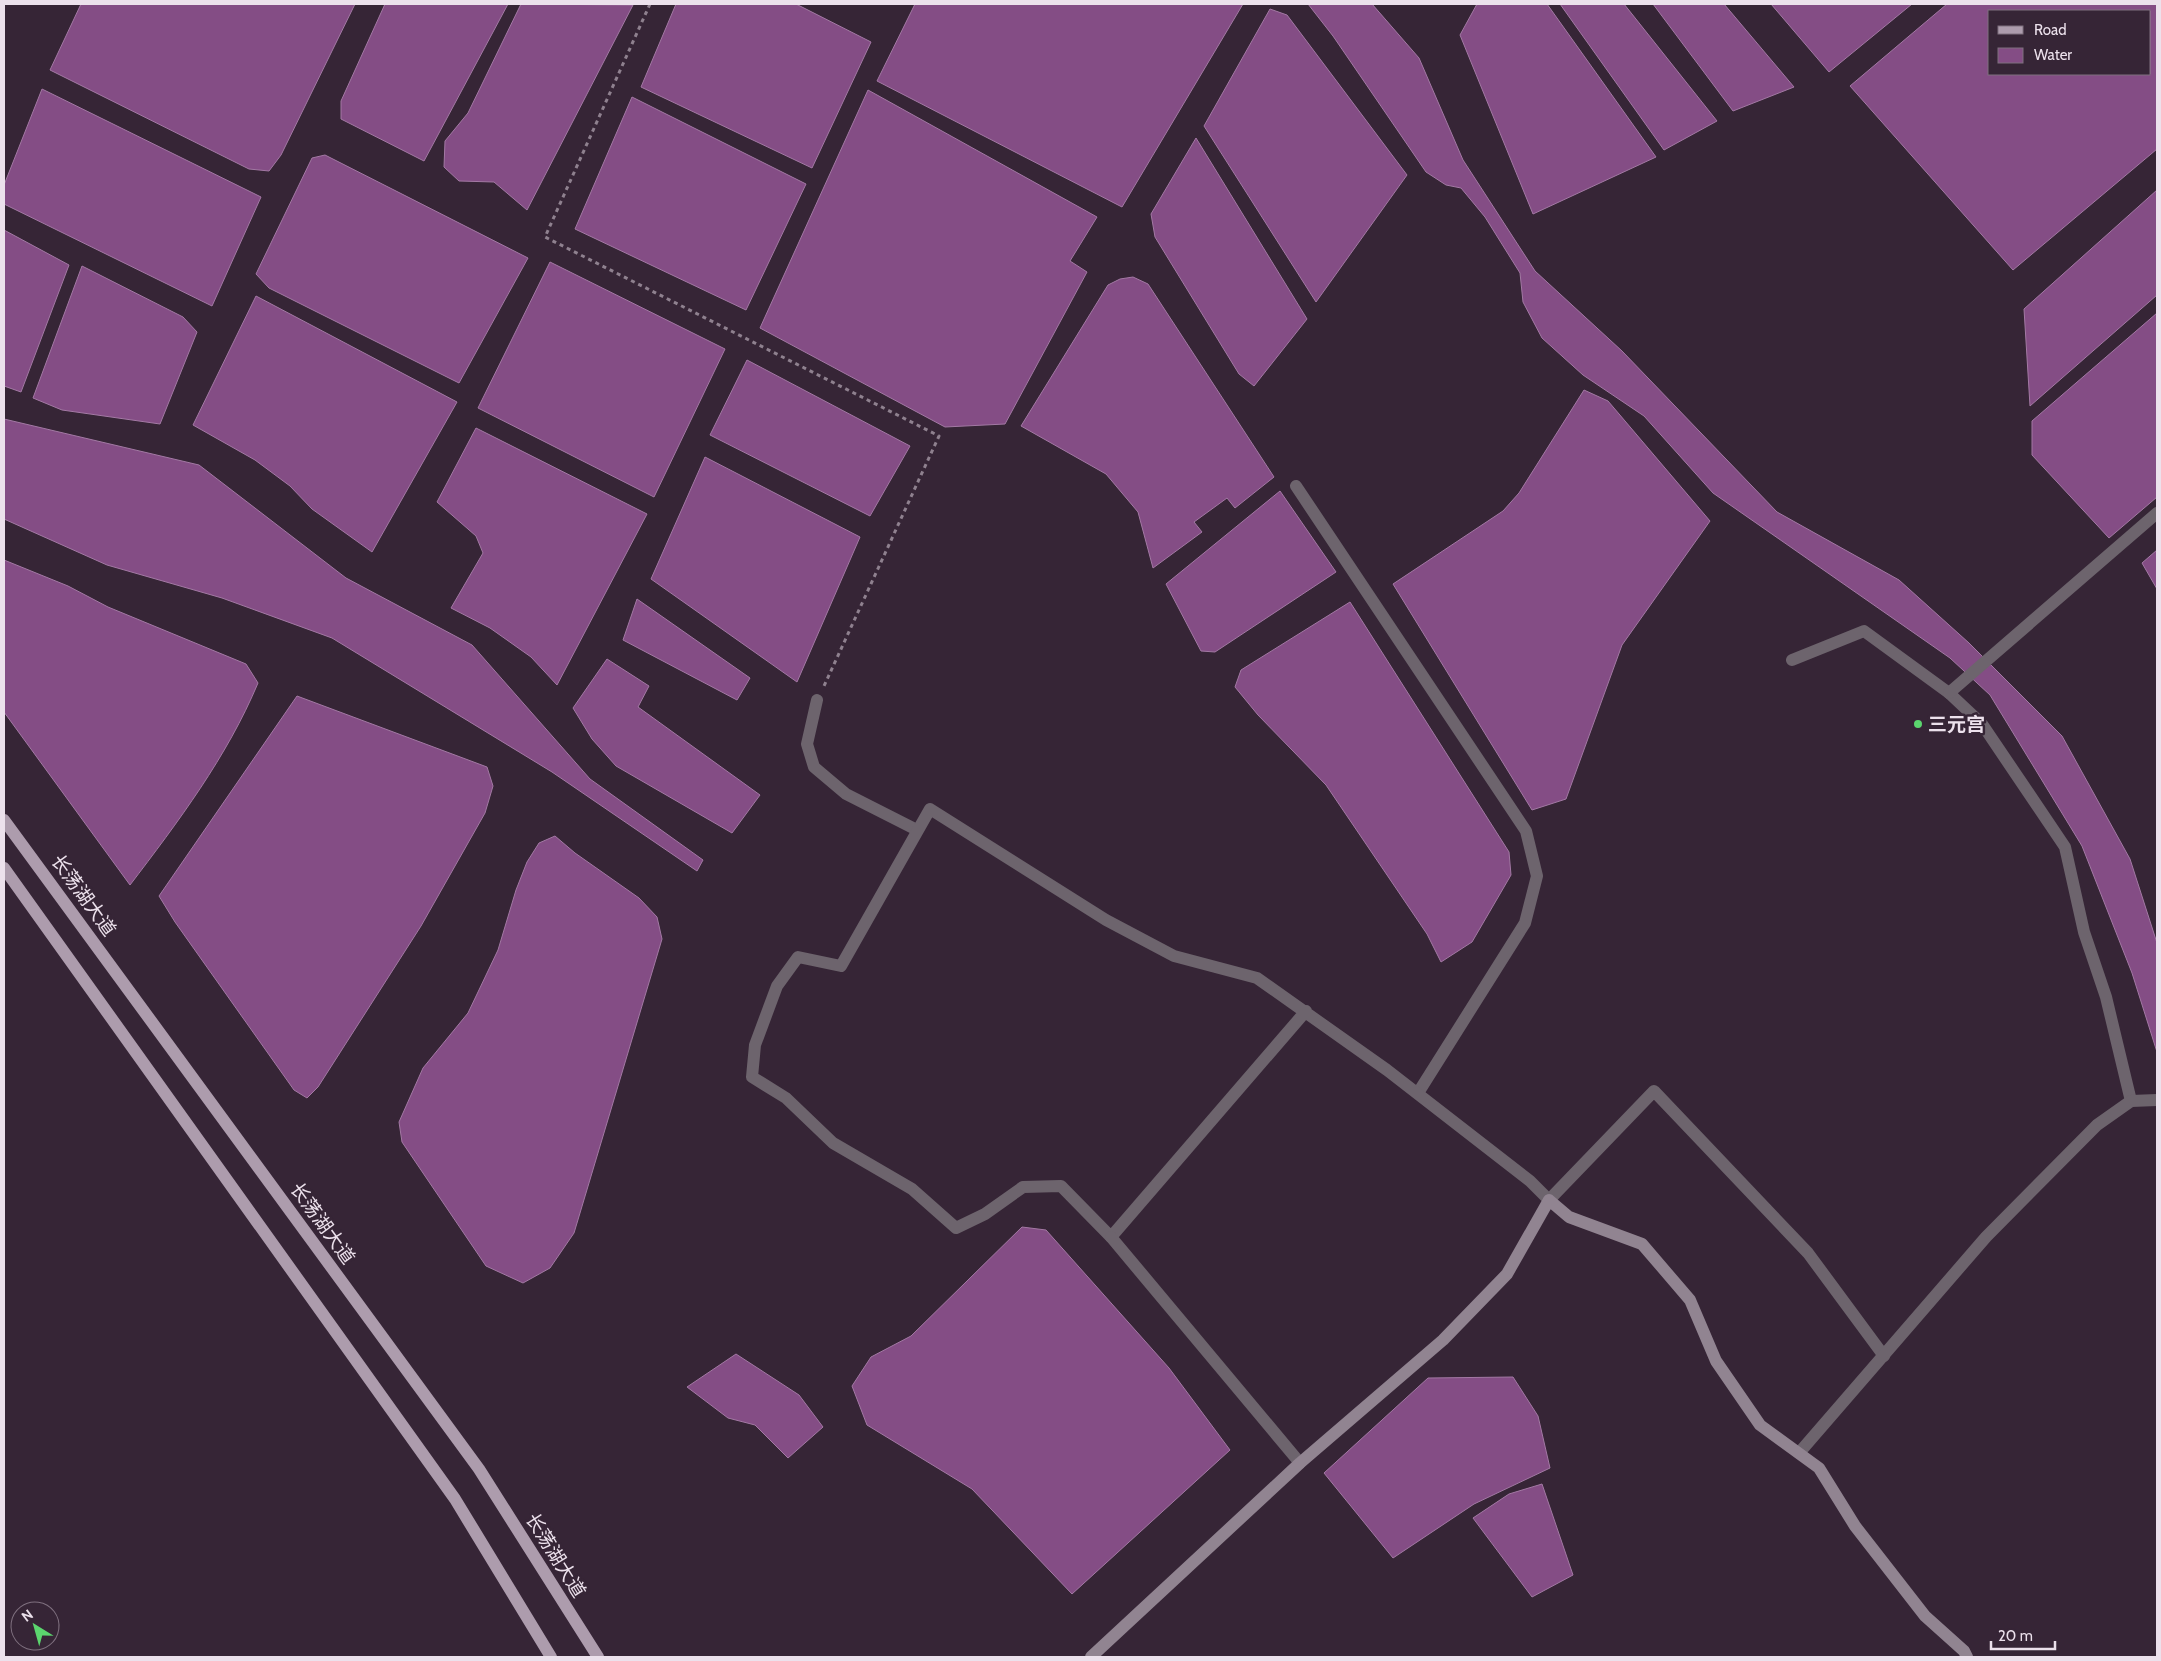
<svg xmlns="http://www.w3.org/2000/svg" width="2161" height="1661" viewBox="0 0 2161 1661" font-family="Cabin,'Noto Sans SC',sans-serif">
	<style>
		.water { fill: #844d85; stroke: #a379a4; fill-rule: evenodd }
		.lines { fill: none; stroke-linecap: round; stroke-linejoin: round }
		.path { stroke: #8f818f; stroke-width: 3; stroke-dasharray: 4 4; stroke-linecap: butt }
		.street { stroke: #6d646d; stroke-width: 12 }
		.secondary { stroke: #918491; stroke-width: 12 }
		.primary { stroke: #ad9cad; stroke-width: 12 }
		.poi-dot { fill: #5bd56e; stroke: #362536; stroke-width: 2 }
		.labels { text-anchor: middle; stroke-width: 5; stroke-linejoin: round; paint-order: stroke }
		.poi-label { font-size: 19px; font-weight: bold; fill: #ece1ec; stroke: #362536; text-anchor: start }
		.street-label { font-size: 19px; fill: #ece1ec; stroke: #362536 }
	</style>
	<rect width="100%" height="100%" fill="#362536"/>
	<g class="water">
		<path d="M81,4H355L281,155L269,171L249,169L50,70Z"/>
		<path d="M385,4H508L424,161L341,119V101Z"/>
		<path d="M521,4L633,5L527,210L494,182L459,181L444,167L445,141L468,113Z"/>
		<path d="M676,4H796L871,42L812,168L641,87Z"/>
		<path d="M915,4H1243L1122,207L877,81Z"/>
		<path d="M1308,4H1372L1419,58L1463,160L1535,271L1622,351L1777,512L1899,580L1969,643L2062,736L2130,859L2157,943V1052L2132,973L2082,846L1990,695L1950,658L1713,493L1644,416L1583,375L1542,338L1523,302L1520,273L1485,217L1461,188L1446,185L1426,172L1333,36Z"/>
		<path d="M1477,4H1547L1656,157L1533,214L1460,35Z"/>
		<path d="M1560,4H1624L1717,121L1664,150Z"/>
		<path d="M1653,4H1724L1794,87L1733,111Z"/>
		<path d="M1771,4H1912L1829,72Z"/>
		<path d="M1947,4H2157V149L2013,270L1850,86ZM1990,11H2150V74H1990Z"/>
		<path d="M1270,9L1287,15L1407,175L1316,302L1204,126Z"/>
		<path d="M42,89L261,197L212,306L4,204V185Z"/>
		<path d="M868,90L1097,217L1070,261L1087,272L1005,424L945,427L760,328Z"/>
		<path d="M632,97L806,184L746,310L575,229Z"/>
		<path d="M1196,138L1307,319L1254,386L1239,374L1155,237L1151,214Z"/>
		<path d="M325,155L528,258L459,383L269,288L256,274L312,158Z"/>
		<path d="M2157,190V295L2030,406L2024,309Z"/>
		<path d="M4,230L69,265L21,392L4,386Z"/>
		<path d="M550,262L725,349L654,497L478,408Z"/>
		<path d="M82,266L183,317L197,332L160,424L62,410L33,398Z"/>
		<path d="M1133,277L1148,284L1274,477L1235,508L1227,498L1194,522L1202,532L1153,568L1138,512L1106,474L1021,426L1108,285L1120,279Z"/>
		<path d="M256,296L457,402L372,552L312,509L290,486L255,460L193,425Z"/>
		<path d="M2157,313V497L2109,538L2032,455V421Z"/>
		<path d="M747,360L910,446L870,516L710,435Z"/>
		<path d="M1584,390L1608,401L1710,521L1622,645L1566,799L1532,810L1393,584L1503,511L1519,493Z"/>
		<path d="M4,419L199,465L346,578L472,645L590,779L703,860L697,871L552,772L332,638L222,598L107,565L4,519Z"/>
		<path d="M476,428L647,514L557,685L531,657L490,628L451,608L483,553L476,536L437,502Z"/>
		<path d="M705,457L860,537L797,682L651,579Z"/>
		<path d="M1280,491L1336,572L1215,652L1201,651L1166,584Z"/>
		<path d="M2157,550V589L2142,563Z"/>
		<path d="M4,560L68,586L108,607L246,664L258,683C227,757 178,822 130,885L4,712Z"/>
		<path d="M637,599L750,678L737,700L623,640Z"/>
		<path d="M1350,602L1509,852L1511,875L1472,942L1441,962L1427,934L1326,785L1258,715L1235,687L1241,670Z"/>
		<path d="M607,659L649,686L638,707L760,795L732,833L616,766L592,739L573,708Z"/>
		<path d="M297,696L487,767L493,786L485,813L421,926L318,1087L307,1098L294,1090L175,922L159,896Z"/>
		<path d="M555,836L575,853L639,898L657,917L662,939L574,1233L550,1268L523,1283L486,1266L402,1142L399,1122L423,1068L468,1013L498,950L516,890L527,862L539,843Z"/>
		<path d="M1022,1227L1046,1230L1169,1368L1230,1450L1072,1594L972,1489L867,1425L852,1386L871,1357L911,1336Z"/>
		<path d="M736,1354L799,1395L823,1427L788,1458L755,1425L728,1418L687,1387Z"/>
		<path d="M1513,1377L1538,1416L1550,1468L1474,1504L1393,1558L1324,1473L1428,1378Z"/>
		<path d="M1542,1484L1573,1575L1532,1597L1473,1518L1509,1494Z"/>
	</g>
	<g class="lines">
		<path class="path" d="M650,4L545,237L939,436L824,686"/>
		<g class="street">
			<path d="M1296,486L1526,831L1537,876L1525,923L1418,1093"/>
			<path d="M1792,660L1864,631L1949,693L1982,724L2065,847L2084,932L2106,997L2131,1101"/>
			<path d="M1949,693L2157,513"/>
			<path d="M817,700L807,744L814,767L846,794L917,830"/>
			<path d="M1306,1011L1111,1237L1061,1186L1023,1187L985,1214L956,1228L912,1189L833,1143L786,1098L752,1077L755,1045L777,986L798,957L841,966L930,809L1106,920L1174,956L1257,978L1387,1070L1530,1181L1549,1200L1654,1091L1808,1253L1884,1356"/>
			<path d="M1111,1237L1300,1463"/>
			<path d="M1799,1453L1986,1237L2097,1125L2131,1101L2157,1100"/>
		</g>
		<path class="secondary" d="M1091,1657L1300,1463L1443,1340L1507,1274L1549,1200L1569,1217L1642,1244L1690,1300L1716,1361L1760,1425L1819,1468L1855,1526L1925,1616L1964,1651L1967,1657"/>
		<g class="primary">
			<path d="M4,820L479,1469L598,1657"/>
			<path d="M4,868L455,1499L551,1657"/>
		</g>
	</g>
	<circle class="poi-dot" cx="1918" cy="724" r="5"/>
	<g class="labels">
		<g class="poi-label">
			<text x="1928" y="731">三元宫</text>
		</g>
		<g class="street-label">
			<text transform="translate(84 895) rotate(54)" y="7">长荡湖大道</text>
			<text transform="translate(323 1223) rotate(54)" y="7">长荡湖大道</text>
			<text transform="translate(556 1555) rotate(58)" y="7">长荡湖大道</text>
		</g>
	</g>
	<rect width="2161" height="1661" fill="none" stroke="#ece1ec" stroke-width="10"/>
	<rect x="1988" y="10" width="162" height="65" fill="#362536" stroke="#7f707f"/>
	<rect x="1998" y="26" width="25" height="8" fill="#ad9cad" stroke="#7f707f"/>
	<text x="2034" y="35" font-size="15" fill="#ece1ec">Road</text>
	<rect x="1998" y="48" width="25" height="15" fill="#844d85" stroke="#7f707f"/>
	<text x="2034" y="60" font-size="15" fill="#ece1ec">Water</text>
	<g transform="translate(35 1626) rotate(323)"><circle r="24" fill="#362536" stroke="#7f707f"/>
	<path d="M0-4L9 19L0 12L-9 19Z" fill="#5bd56e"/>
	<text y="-8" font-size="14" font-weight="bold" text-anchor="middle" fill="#ece1ec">N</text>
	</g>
	<path d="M1991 1641v8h64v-8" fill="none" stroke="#ece1ec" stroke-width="2.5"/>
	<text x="1998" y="1641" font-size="15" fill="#ece1ec" stroke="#362536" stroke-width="4" paint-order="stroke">20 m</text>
</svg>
